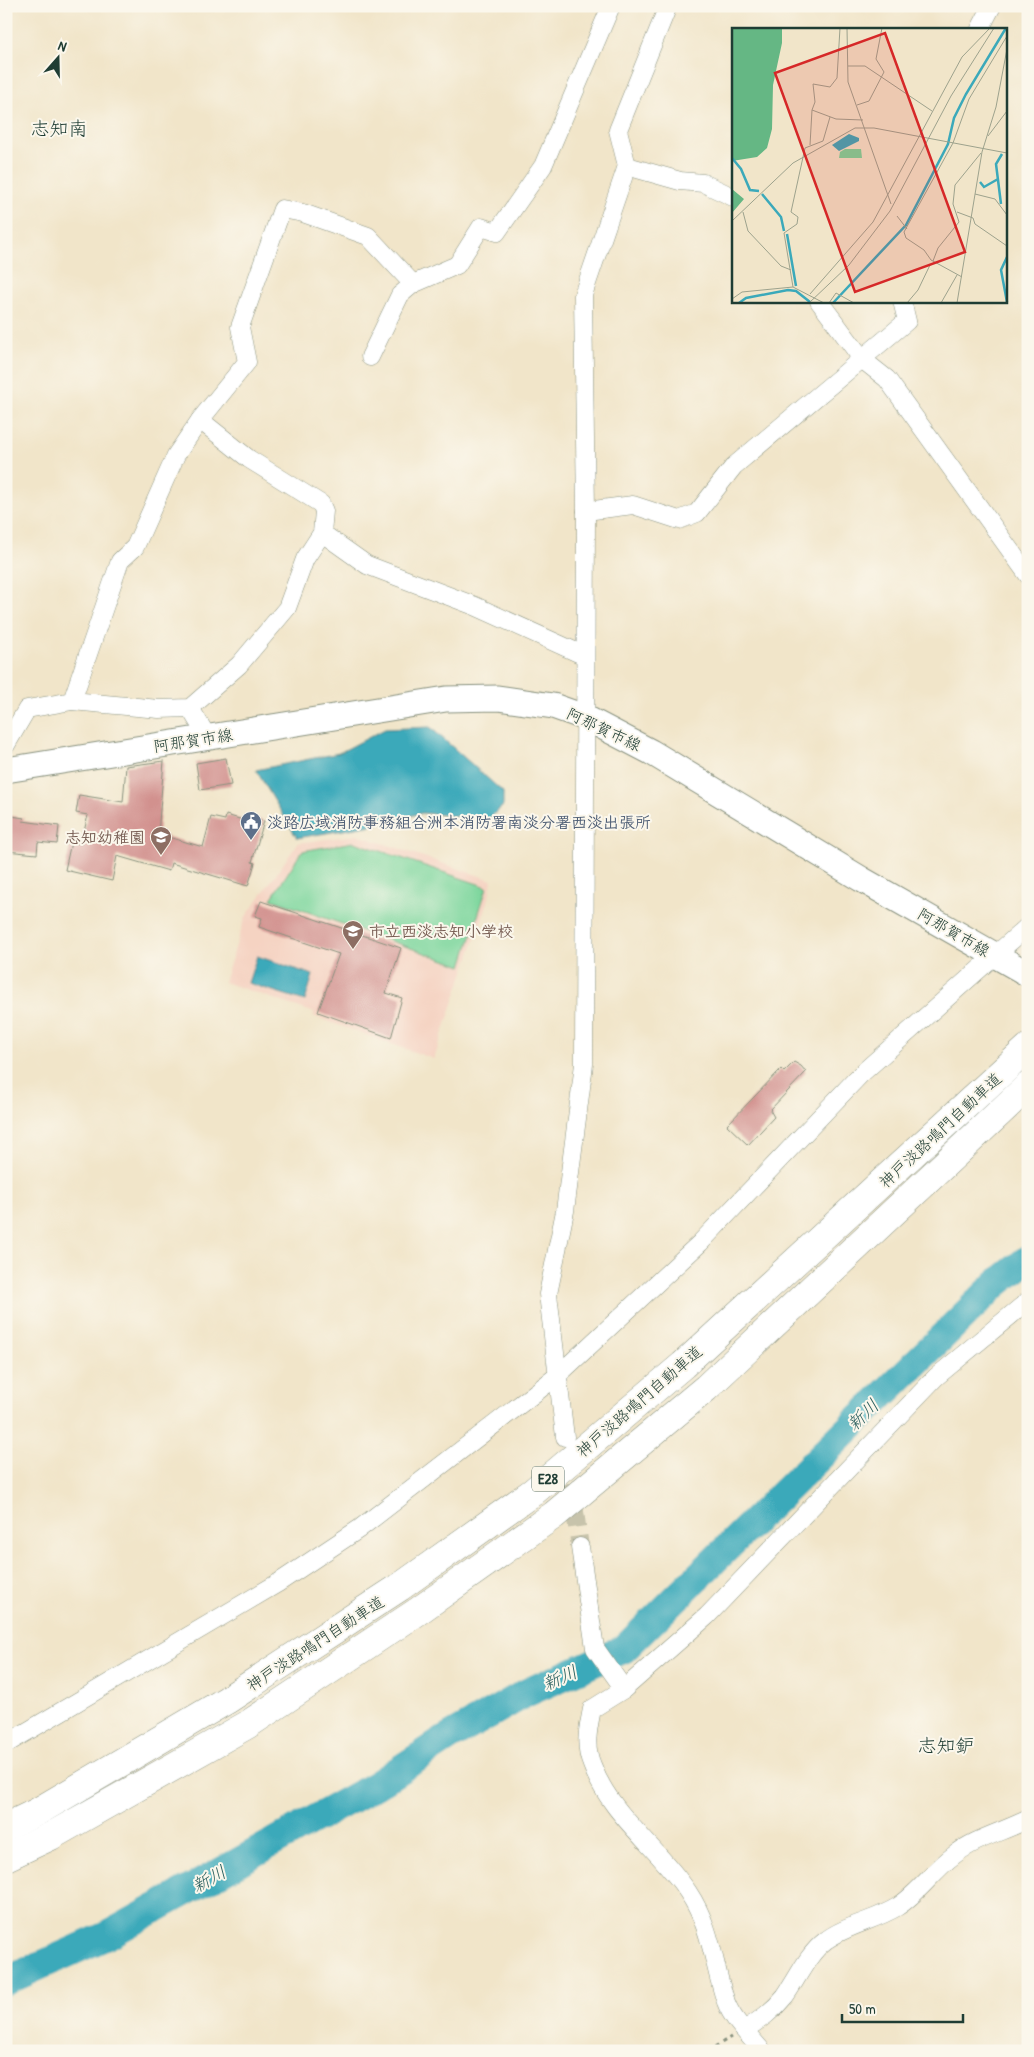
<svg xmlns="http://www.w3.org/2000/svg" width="1034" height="2057" viewBox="0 0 1034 2057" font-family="'Patrick Hand','Klee One',sans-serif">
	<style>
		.built { fill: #f5d3c2 }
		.green { fill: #7cd69c; stroke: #4e8a68 }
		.water { fill: #3ba9ba; stroke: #2d7377 }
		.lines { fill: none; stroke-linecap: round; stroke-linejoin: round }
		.river { stroke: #3ba9ba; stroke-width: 29 }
		.building { fill: #d2918e }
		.street-tunnel { stroke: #c7c3ab; stroke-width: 18; stroke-dasharray: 18 9; stroke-linecap: butt }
		.street-casing { stroke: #88917e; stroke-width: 19 }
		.secondary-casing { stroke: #88917e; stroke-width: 27 }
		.highway-casing { stroke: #88917e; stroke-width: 29 }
		.path { stroke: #88917e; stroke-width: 3; stroke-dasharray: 4 4; stroke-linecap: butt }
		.street { stroke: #fff; stroke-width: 18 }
		.secondary { stroke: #fff; stroke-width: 25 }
		.highway { stroke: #fff; stroke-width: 28 }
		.labels { text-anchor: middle; stroke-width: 4; stroke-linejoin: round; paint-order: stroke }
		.shield { fill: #fbf7ec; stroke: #61756b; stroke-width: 1 }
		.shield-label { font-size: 15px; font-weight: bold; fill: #1f3d34 }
		.street-label { font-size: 16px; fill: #1f3d34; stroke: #fbf7ec }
		.service-label { font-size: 16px; font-weight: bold; fill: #4e5e75; stroke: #fbf7ec; text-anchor: start }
		.education-label { font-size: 16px; font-weight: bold; fill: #785e54; stroke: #fbf7ec; text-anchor: end }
		.water-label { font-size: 18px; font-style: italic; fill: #275d5c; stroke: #fbf7ec }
		.quarter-label { font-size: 19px; fill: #1f3d34; stroke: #fbf7ec }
		.inset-river { fill: none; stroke: #3ba9ba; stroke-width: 2.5 }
		.inset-road { fill: none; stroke: #9da28d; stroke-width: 1 }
		.view { fill: #d62828; fill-opacity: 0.15; stroke: #d62828; stroke-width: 2.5 }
		.inset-edge { fill: none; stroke: #1f3d34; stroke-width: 2.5 }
	</style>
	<rect width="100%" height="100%" fill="#fbf7ec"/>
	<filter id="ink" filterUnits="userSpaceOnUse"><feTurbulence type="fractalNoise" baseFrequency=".02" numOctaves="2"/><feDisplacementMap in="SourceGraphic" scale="10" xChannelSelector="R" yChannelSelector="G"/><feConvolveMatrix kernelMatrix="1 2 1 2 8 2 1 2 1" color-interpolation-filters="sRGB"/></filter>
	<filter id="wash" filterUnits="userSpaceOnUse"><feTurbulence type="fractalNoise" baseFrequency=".0096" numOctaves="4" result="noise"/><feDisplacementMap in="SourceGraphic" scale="20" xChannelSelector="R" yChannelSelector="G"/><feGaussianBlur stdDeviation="1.12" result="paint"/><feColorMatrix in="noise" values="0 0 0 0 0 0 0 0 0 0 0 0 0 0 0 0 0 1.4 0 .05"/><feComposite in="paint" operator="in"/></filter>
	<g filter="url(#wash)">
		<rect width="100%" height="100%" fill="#f1e5c9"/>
		<path class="built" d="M358,835L492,880L489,898L434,1059L313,1016L315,1013L224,982L245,918L298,843Z"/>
		<path class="green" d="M354,842L487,887L462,966L271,899L302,851Z"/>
		<g class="water">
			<path d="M430,727L503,792V806L488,819L422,813L372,825L297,838L256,770L339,753L385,729Z"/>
			<path d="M257,956L313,975L305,1001L248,983Z"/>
		</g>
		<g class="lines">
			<path class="river" d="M6,1981L108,1935L376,1785L448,1738L526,1693L624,1649L996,1284L1028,1259"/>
		</g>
		<g id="blocks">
			<g class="building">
				<path d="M226,758L231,785L200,790L196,763Z"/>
				<path d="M164,761L158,834L203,847L211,817L225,820L226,815L243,820L245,815L264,821L252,862L255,863L248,886L171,863L169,871L117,856L112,881L65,870L71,842L81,844L88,815L76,813L79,795L123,802L126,766Z"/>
				<path d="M6,815L24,818L23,821L59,826L57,844L38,842L37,854L6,851Z"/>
				<path d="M261,901L401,948L386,993L402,998L391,1038L318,1012L339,954L259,927L262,918L255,916Z"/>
				<path d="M794,1062L801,1066L806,1072L770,1110L774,1117L748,1145L727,1125L781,1069L784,1072Z"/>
			</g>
		</g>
	</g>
	<g filter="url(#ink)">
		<use href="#blocks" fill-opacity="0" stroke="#88917e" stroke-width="1"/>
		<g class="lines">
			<path class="street-tunnel" d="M567,1456L580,1547"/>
			<g class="street-casing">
				<g id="street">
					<path d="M980,29L992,6"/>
					<path d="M627,166L680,181L703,183L733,197"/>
					<path d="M819,301L863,360L887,379L1028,575"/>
					<path d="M370,357L400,295L413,284"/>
					<path d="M586,511L633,505L679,520L697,513L734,466L907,321L902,301"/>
					<path d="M322,533L367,565L475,606L585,656"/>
					<path d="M72,701L120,561L135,547L176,455L200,420"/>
					<path d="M190,708L208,738"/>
					<path d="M6,745L27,709L72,701L159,709L190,708L239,665L287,608L305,559L322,533L324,511L321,504L249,459L200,420L247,362L240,327L282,209L303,213L368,236L413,284L457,265L481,227L497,232L543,166L611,6"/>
					<path d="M565,1437L548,1294L565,1211L584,1064L586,511L583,295L627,166L618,130L668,6"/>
					<path d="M580,1547L595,1648L624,1689"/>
					<path d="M6,1744L278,1583L359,1529L557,1376L700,1243L861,1074L1028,926"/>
					<path d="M744,2030C760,2020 773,2011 785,1996C798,1978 807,1955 825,1941C846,1925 874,1921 897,1907C918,1894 933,1871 953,1856C975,1838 1003,1832 1028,1819"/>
					<path d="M762,2051C750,2036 733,2021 726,2002C713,1964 712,1928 688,1892C659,1848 610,1815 592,1765C584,1746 588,1729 592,1709L624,1689L707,1616L936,1377L1028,1301"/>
				</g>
			</g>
			<g class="secondary-casing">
				<path id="secondary" d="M6,770L446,699L498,698L553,706L584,717L651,752L861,879L1028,974"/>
			</g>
			<g class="highway-casing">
				<g id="highway">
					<path d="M6,1827L37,1812L227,1700L400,1587L533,1492L683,1365L1028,1048"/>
					<path d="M6,1857L51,1836L247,1725L417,1612L554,1515L706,1388L1028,1086"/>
				</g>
			</g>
			<path class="path" d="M708,2051L731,2037"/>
			<use href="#street" class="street"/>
			<use href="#secondary" class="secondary"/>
			<use href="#highway" class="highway"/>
		</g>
	</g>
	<defs>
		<g id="civic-pin" transform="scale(1.125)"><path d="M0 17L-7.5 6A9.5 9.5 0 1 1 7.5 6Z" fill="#5c6f8a" stroke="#fbf7ec"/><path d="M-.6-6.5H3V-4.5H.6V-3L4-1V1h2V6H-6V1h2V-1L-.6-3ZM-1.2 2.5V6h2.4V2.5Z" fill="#fff"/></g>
		<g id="school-pin" transform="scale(1.125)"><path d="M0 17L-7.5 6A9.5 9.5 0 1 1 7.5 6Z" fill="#8d6e63" stroke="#fbf7ec"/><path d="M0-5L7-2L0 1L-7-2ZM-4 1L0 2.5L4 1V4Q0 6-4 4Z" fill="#fff"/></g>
	</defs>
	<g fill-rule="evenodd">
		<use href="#civic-pin" x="251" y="822"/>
		<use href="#school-pin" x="161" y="837"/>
		<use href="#school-pin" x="353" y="931"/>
	</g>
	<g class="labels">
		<rect class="shield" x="532" y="1466.5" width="32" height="25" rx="4"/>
		<g class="shield-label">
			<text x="548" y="1484">E28</text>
		</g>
		<g class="street-label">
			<text transform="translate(604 729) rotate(25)" y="6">阿那賀市線</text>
			<text transform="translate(193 740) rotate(-9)" y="6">阿那賀市線</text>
			<text transform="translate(954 932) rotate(30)" y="6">阿那賀市線</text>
			<text transform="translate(940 1130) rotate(-43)" y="6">神戸淡路鳴門自動車道</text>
			<text transform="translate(639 1401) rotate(-41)" y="6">神戸淡路鳴門自動車道</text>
			<text transform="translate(315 1643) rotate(-33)" y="6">神戸淡路鳴門自動車道</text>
		</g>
		<g class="service-label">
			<text x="267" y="828">淡路広域消防事務組合洲本消防署南淡分署西淡出張所</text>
		</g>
		<g class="education-label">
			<text x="145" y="843">志知幼稚園</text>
			<text x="369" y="937" text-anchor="start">市立西淡志知小学校</text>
		</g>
		<g class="water-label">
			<text transform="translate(863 1415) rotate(-44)" y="6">新川</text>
			<text transform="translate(560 1678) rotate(-24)" y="6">新川</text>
			<text transform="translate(209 1879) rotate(-29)" y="6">新川</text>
		</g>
		<g class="quarter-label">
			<text x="59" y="135">志知南</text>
			<text x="946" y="1752">志知鈩</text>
		</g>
	</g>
	<g transform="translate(732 28)">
		<rect width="275" height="275" fill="#f1e5c9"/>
		<path d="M113,121H129L130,130H107L108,124Z" fill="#7cd69c"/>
		<path d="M0,0H50V15L41,57L40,101L35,120L25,129L0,133ZM0,161L12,171L0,185Z" fill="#65b784"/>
		<path d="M117,106L127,110V113L107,123L100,117Z" fill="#3ba9ba"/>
		<path class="inset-river" d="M0,130L9,141L18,162L27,163M248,154L252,159L266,151M30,166L49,189L52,203M269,176L264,136L270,126M55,206L64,258M275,229L269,242L275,274M7,275L14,270L56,262L64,263L78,274M101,275L174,197L216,116L222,90L234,66L274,0"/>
		<path class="inset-road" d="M108,0L105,50L98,59L81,56L83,74L80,82L104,91L131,92M115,0L116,54L159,176M116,38H133L200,83M125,77L137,73L152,44L144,31L150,0M256,108L275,83M78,117L80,82M243,166L263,171L275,187M11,184L16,203L49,238L59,242M225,184L241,190L243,196L275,218M165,188L175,201M0,193L61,135L123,100H142L275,125M201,233L206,220L227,194L221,176L223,157L249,125M230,249L199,232L192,222L174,210L172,204L221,115L237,71L275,8M61,259L52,205L65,196L66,189L59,184L73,120L91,113L98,89M78,266L141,194L230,29L258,0M0,271L10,264L61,259L92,275M77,275L117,237L158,183L219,68L262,0M97,275L104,265L122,275M175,275L186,262L198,237M209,275L225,247M225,275L250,124L264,79L275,21"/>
		<path class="view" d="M153,5L233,224L123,264L43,45Z"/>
		<rect width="275" height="275" class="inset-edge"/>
	</g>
	<rect width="1034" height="2057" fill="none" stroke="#fbf7ec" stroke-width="25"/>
	<g transform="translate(58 58) rotate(20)" stroke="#fbf7ec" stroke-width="4" paint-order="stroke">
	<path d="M0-4L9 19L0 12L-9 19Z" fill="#1f3d34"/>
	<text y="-8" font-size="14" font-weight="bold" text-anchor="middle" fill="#1f3d34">N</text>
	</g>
	<path d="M842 2014v8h121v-8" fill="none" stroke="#1f3d34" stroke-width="2.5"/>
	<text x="849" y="2014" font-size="15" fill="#1f3d34" stroke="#fbf7ec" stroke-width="4" paint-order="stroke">50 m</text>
</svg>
